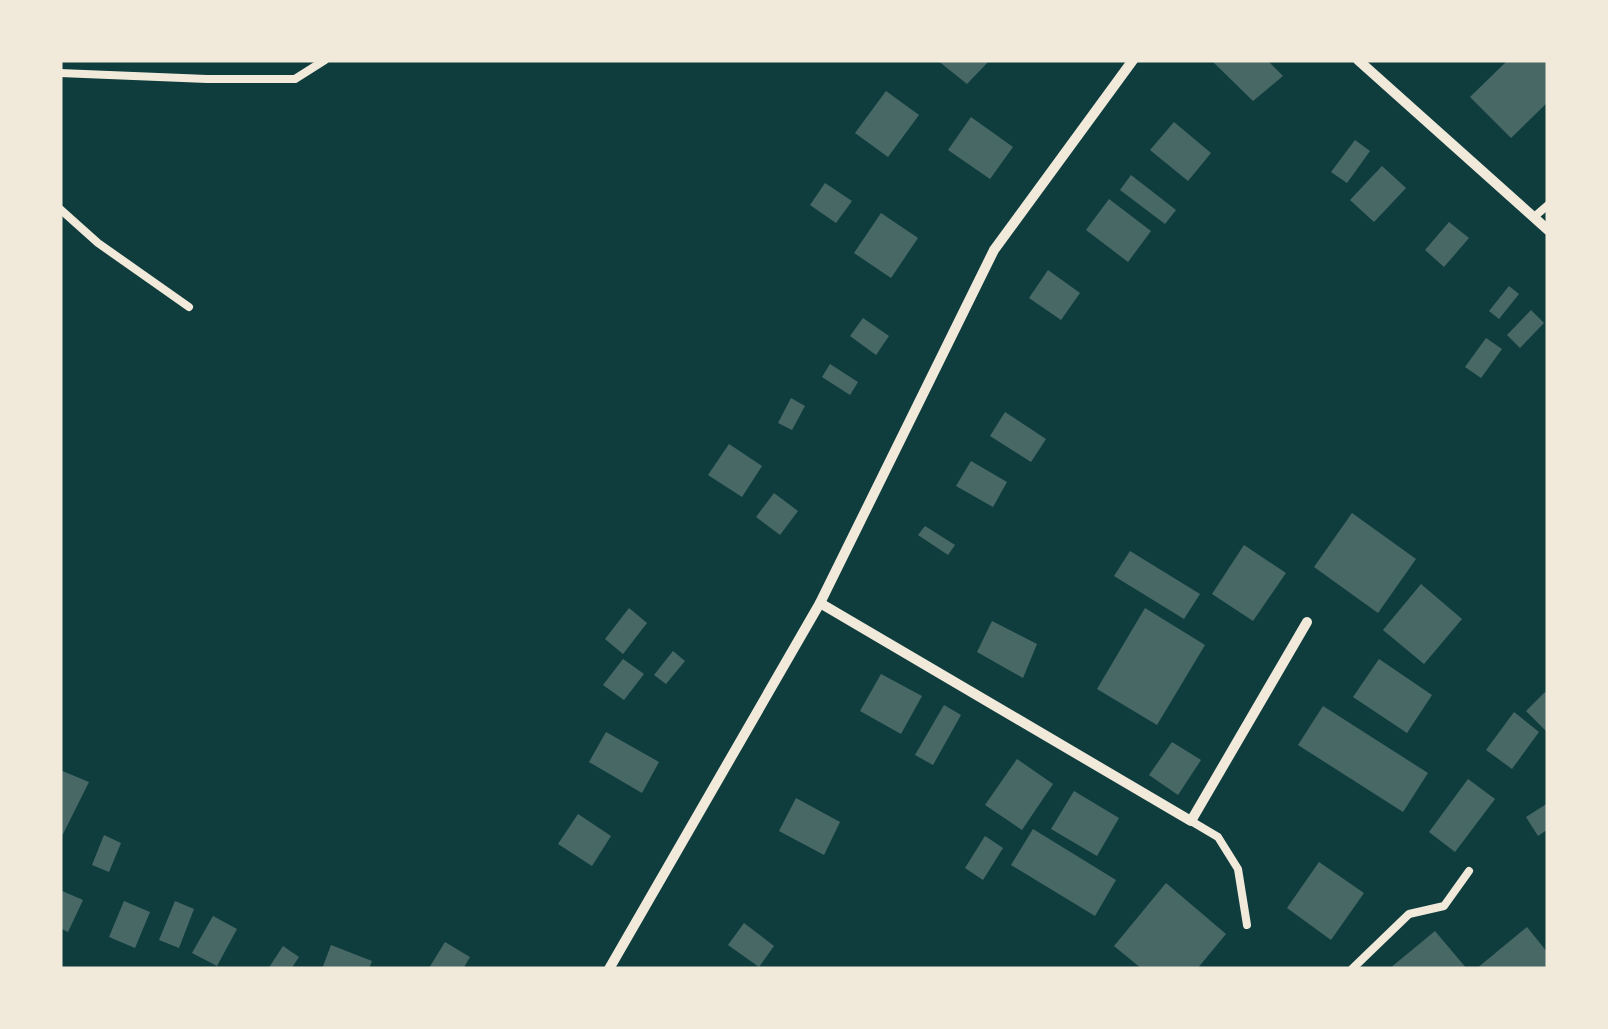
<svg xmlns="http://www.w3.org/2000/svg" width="1608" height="1029" viewBox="0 0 1608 1029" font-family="Mulish,sans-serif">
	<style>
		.building { fill: #486865 }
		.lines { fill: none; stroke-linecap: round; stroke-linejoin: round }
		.service { stroke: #f1e9da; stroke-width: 8 }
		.minor { stroke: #f1e9da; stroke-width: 10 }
	</style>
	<rect width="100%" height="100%" fill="#0f3d3e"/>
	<g class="building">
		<path d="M937,60H990L967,84Z"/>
		<path d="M1211,60H1267L1283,76L1253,101Z"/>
		<path d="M1508,60H1548V102L1511,138L1470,97Z"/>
		<path d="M886,91L919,115L888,157L855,133Z"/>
		<path d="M971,117L1013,147L990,179L948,150Z"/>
		<path d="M1174,122L1211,153L1188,181L1150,150Z"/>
		<path d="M1355,140L1370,151L1347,183L1331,172Z"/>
		<path d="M1382,166L1406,188L1374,222L1350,200Z"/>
		<path d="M1131,175L1176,210L1165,224L1120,190Z"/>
		<path d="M825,183L852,201L836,223L810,205Z"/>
		<path d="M1109,199L1151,231L1128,262L1086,230Z"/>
		<path d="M881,213L918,238L891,278L854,253Z"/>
		<path d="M1449,222L1469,238L1444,267L1425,250Z"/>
		<path d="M1048,270L1080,293L1061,320L1029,298Z"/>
		<path d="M1509,286L1519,294L1499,319L1489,311Z"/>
		<path d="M1531,310L1544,323L1520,348L1507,335Z"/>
		<path d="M863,318L889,336L876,355L850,336Z"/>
		<path d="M1486,338L1502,349L1481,378L1465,367Z"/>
		<path d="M830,364L858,382L850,395L822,377Z"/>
		<path d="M791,398L805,406L792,430L778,423Z"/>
		<path d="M1005,412L1046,439L1031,462L990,436Z"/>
		<path d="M729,444L762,466L742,497L708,475Z"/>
		<path d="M971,461L1007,482L993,507L956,486Z"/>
		<path d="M774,493L798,511L780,535L756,517Z"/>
		<path d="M1352,513L1416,559L1378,613L1314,567Z"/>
		<path d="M925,526L955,545L948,555L918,535Z"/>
		<path d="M1244,545L1286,573L1253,621L1212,594Z"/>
		<path d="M1130,551L1200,594L1184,619L1114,576Z"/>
		<path d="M1421,584L1462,619L1424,664L1383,630Z"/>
		<path d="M629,608L647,623L623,654L605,639Z"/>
		<path d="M1145,608L1205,645L1157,725L1097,689Z"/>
		<path d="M992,621L1037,644L1023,678L977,652Z"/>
		<path d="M673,651L685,661L666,684L654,675Z"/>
		<path d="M623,659L644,674L624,700L603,685Z"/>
		<path d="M1379,659L1432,695L1407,733L1353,697Z"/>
		<path d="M881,674L922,696L901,734L860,711Z"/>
		<path d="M1545,692L1548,695V733L1526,711Z"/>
		<path d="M944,705L961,715L933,765L915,755Z"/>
		<path d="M1323,706L1428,773L1403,812L1298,745Z"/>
		<path d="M1514,712L1539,732L1512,769L1486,750Z"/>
		<path d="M606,732L659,762L642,793L589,762Z"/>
		<path d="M1172,742L1201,760L1178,795L1149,775Z"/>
		<path d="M1017,759L1053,784L1022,830L985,805Z"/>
		<path d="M60,770L89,782L60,840Z"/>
		<path d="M1468,779L1495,799L1455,852L1429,832Z"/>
		<path d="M1074,791L1119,818L1097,856L1051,829Z"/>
		<path d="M796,798L840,822L824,855L779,831Z"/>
		<path d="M1548,803V829L1538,836L1526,817Z"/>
		<path d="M578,814L611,836L592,866L558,844Z"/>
		<path d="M1033,829L1116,880L1095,916L1011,865Z"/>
		<path d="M104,835L121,843L109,872L92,865Z"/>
		<path d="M985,836L1003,848L983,880L965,868Z"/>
		<path d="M1319,862L1364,893L1331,940L1287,908Z"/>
		<path d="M1166,883L1226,934L1197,969H1142L1114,946Z"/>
		<path d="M60,890L83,900L68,932L60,928Z"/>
		<path d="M124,901L150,912L135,948L109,937Z"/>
		<path d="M175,901L194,909L179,948L159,940Z"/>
		<path d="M213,916L237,929L217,966L192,953Z"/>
		<path d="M744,923L774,946L759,967L728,945Z"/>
		<path d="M1527,927L1548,953V969H1476Z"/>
		<path d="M1435,931L1467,969H1389Z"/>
		<path d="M445,942L470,957L463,969L429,968Z"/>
		<path d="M331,945L372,961L369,969H322Z"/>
		<path d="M283,946L299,957L291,969H268Z"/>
	</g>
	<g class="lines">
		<g class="service">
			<path d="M60,73L207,79H295L325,60"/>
			<path d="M60,209L98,243L189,307"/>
			<path d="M1534,217L1548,205"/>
			<path d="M1191,821L1218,837L1238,869L1247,925"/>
			<path d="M1352,969L1409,914L1444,906L1469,871"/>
		</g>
		<g class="minor">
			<path d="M1358,60L1548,230"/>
			<path d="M820,603L1191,821L1307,622"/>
			<path d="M609,969L820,603L994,250L1133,60"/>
		</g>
	</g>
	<rect width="1608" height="1029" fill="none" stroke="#f1e9da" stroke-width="125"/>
</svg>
